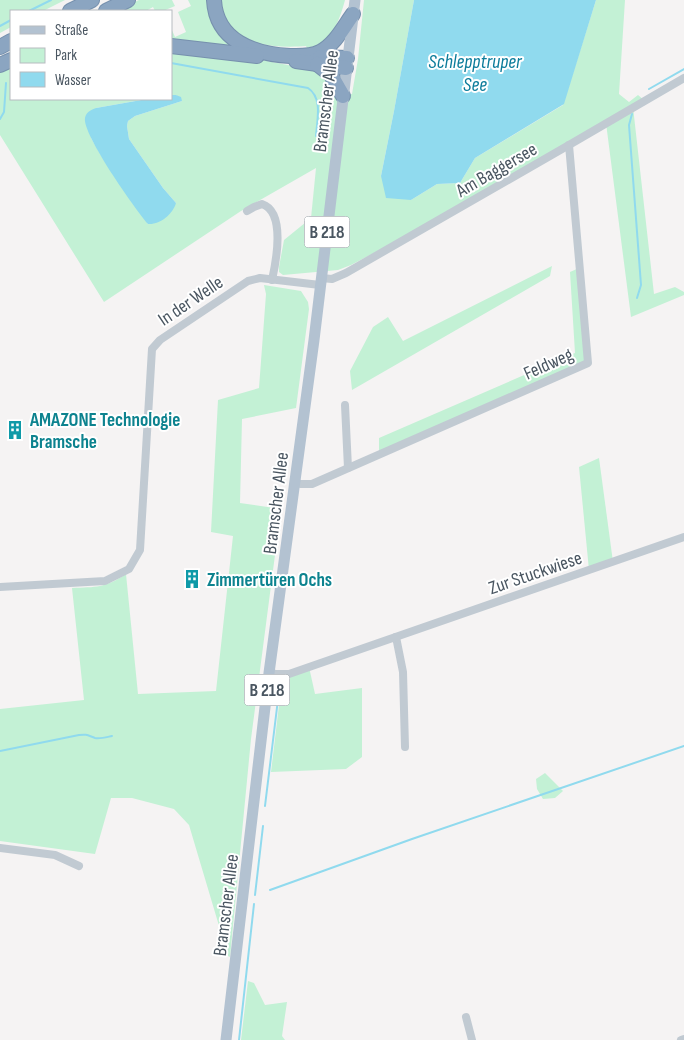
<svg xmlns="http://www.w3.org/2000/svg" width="684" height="1040" viewBox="0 0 684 1040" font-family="'Sofia Sans Condensed',sans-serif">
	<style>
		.green { fill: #c3f1d5 }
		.water { fill: #90daee }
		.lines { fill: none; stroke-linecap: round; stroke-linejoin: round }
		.stream { stroke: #90daee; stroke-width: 2 }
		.motorway-casing { stroke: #7690ad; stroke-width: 16 }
		.minor { stroke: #c1cad2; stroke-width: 8 }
		.primary { stroke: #b3c2d1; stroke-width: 11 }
		.motorway { stroke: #8ba5c1; stroke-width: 14 }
		.labels { text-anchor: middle; stroke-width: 4; stroke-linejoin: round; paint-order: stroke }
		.shield { fill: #fff; stroke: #808990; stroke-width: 1 }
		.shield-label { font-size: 18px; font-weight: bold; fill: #4a5661 }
		.street-label { font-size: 19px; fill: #4a5661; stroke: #fff }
		.culture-label { font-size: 19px; font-weight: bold; fill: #0d838f; stroke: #fff; text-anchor: start }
		.water-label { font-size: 20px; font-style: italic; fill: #0c7c9b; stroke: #fff }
	</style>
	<rect width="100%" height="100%" fill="#f5f3f3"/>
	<g class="green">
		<path d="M0,0H65L43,11H11V27L0,33Z"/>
		<path d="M139,0H172L175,6L163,11H155L153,7L146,11H115Z"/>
		<path d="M188,0H209L246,57L319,71L331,83L334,95L352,94L358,59L364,0H414L394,111L381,176L411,200L437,184L460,183L475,158L563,105L596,0H625L619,94L629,102L638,95L645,101L633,107L654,294L675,287L684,292V295L631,317L606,123L471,202L351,265L338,270L283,275L279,272V267L284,240L311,218L316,168L241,211L104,302L0,135V65L11,60V99H147L96,108L91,138L105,162L148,224L176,203L163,188L129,139L127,126L128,121L135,116L182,101L176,95H171V28L175,37L186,32L178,12L191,6Z"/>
		<path d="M219,0H345C341,15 334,37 319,45C316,46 311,47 307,48L306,46C281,48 235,47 224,19C221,13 220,6 219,0Z"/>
		<path d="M552,266L550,276L352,390L350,371L373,327L388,317L403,341Z"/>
		<path d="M579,268L588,363L379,454V438L575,353L570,272Z"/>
		<path d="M264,285L301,291L308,302L309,309L296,408L242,419L240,503L281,509L251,739L230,957L228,956L189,825L174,809L132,798H111L95,854L0,841V709L84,700L72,588C96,587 105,588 126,574L138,694L216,691L233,536L211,532L218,400L259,388L266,294Z"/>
		<path d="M599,458L613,562L589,570L579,467Z"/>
		<path d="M309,667L315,694L362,688V757L346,769L271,772L282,680L290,675Z"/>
		<path d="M545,773L563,791L555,798L543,799L537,789L536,779Z"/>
		<path d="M248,981L254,983L265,1005L287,1002L282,1036L285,1040H241Z"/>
	</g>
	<g class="water">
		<path d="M414,0H596L564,104L475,158L460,183L437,184L411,200L386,198L381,176L394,111Z"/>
		<path d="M171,95H176L181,97L182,101L135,116L128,121L127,126L129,139L163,188L176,203C173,214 160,225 148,224C135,209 82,134 85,118C86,112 91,110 96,108L147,99H171Z"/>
	</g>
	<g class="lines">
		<g class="stream">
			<path d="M29,11L51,0"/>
			<path d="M0,26L11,20"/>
			<path d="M171,63L308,88C323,98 317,120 316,136"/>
			<path d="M649,89L684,69"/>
			<path d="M632,114L629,125L641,285L637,298"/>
			<path d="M0,119L4,112L6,83"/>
			<path d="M0,751L79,735C87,734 87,735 95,738C100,739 107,737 112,736"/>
			<path d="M265,806L280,683"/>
			<path d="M270,890L412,839L684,746"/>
			<path d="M255,895L263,826"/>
			<path d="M239,1040L254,904"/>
		</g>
		<g class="motorway-casing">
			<g id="motorway">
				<path d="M214,0C216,41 254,54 290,56C300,56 310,57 320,52C335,44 343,28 353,14"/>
				<path d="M70,11L92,0"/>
				<path d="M106,11L128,0"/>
				<path d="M171,46L257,56"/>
				<path d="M0,47L11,41"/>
				<path d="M320,57L347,58"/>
				<path d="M296,61L346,68"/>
				<path d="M317,64L331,75L343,96"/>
				<path d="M0,65L11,60"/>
			</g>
		</g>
		<g class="minor">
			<path d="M247,211L254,207L262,204C286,212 276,262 272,280"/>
			<path d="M321,278L332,279L346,273L569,145L684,78"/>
			<path d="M345,405L348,468"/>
			<path d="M294,483L301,484H312L588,363L569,145"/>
			<path d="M0,587L105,581L129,569L140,550L152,349L160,340L248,281L260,278L320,285"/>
			<path d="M396,637L403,672L405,747"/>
			<path d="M269,673L276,674H289L684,537"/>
			<path d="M0,848L55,855L79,866"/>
			<path d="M466,1017L472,1040"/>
			<path d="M681,1040L684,1039"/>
		</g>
		<path class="primary" d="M226,1040L269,673L314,340L355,0"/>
		<use href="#motorway" class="motorway"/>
	</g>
	<defs>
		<g id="building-bare" transform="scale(1.5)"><path d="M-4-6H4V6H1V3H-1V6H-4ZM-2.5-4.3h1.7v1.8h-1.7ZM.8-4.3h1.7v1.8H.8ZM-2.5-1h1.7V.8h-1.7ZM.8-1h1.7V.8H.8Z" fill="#0f9aa8" stroke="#fff" stroke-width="2.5" paint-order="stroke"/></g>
	</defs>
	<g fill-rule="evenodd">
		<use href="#building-bare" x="15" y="430"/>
		<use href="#building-bare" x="192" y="579"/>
	</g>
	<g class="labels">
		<g class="shield">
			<rect x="304.5" y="216.5" width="45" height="31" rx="4"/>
			<rect x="244.5" y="674.5" width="45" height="31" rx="4"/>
		</g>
		<g class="shield-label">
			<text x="327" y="238">B 218</text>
			<text x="267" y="696">B 218</text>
		</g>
		<g class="street-label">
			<text transform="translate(325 101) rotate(-83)" y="7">Bramscher Allee</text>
			<text transform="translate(496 169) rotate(-30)" y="7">Am Baggersee</text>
			<text transform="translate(190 300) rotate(-34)" y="7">In der Welle</text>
			<text transform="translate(548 363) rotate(-24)" y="7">Feldweg</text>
			<text transform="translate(275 503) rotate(-83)" y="7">Bramscher Allee</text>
			<text transform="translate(535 572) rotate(-19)" y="7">Zur Stuckwiese</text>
			<text transform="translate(225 905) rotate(-83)" y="7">Bramscher Allee</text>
		</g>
		<g class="culture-label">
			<text x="30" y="426">AMAZONE Technologie<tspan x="30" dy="22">Bramsche</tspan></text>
			<text x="207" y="586">Zimmertüren Ochs</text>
		</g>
		<g class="water-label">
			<text x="475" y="68">Schlepptruper<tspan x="475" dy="23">See</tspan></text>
		</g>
	</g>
	<rect x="10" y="10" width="162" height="90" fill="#ffffff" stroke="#b7bbc0"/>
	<rect x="20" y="26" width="25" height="8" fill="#b3c2d1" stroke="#b7bbc0"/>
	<text x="55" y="35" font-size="15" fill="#4a5661">Straße</text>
	<rect x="20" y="48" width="25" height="15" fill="#c3f1d5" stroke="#b7bbc0"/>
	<text x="55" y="60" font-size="15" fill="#4a5661">Park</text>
	<rect x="20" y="72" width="25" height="15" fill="#90daee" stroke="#b7bbc0"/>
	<text x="55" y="85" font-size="15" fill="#4a5661">Wasser</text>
</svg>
